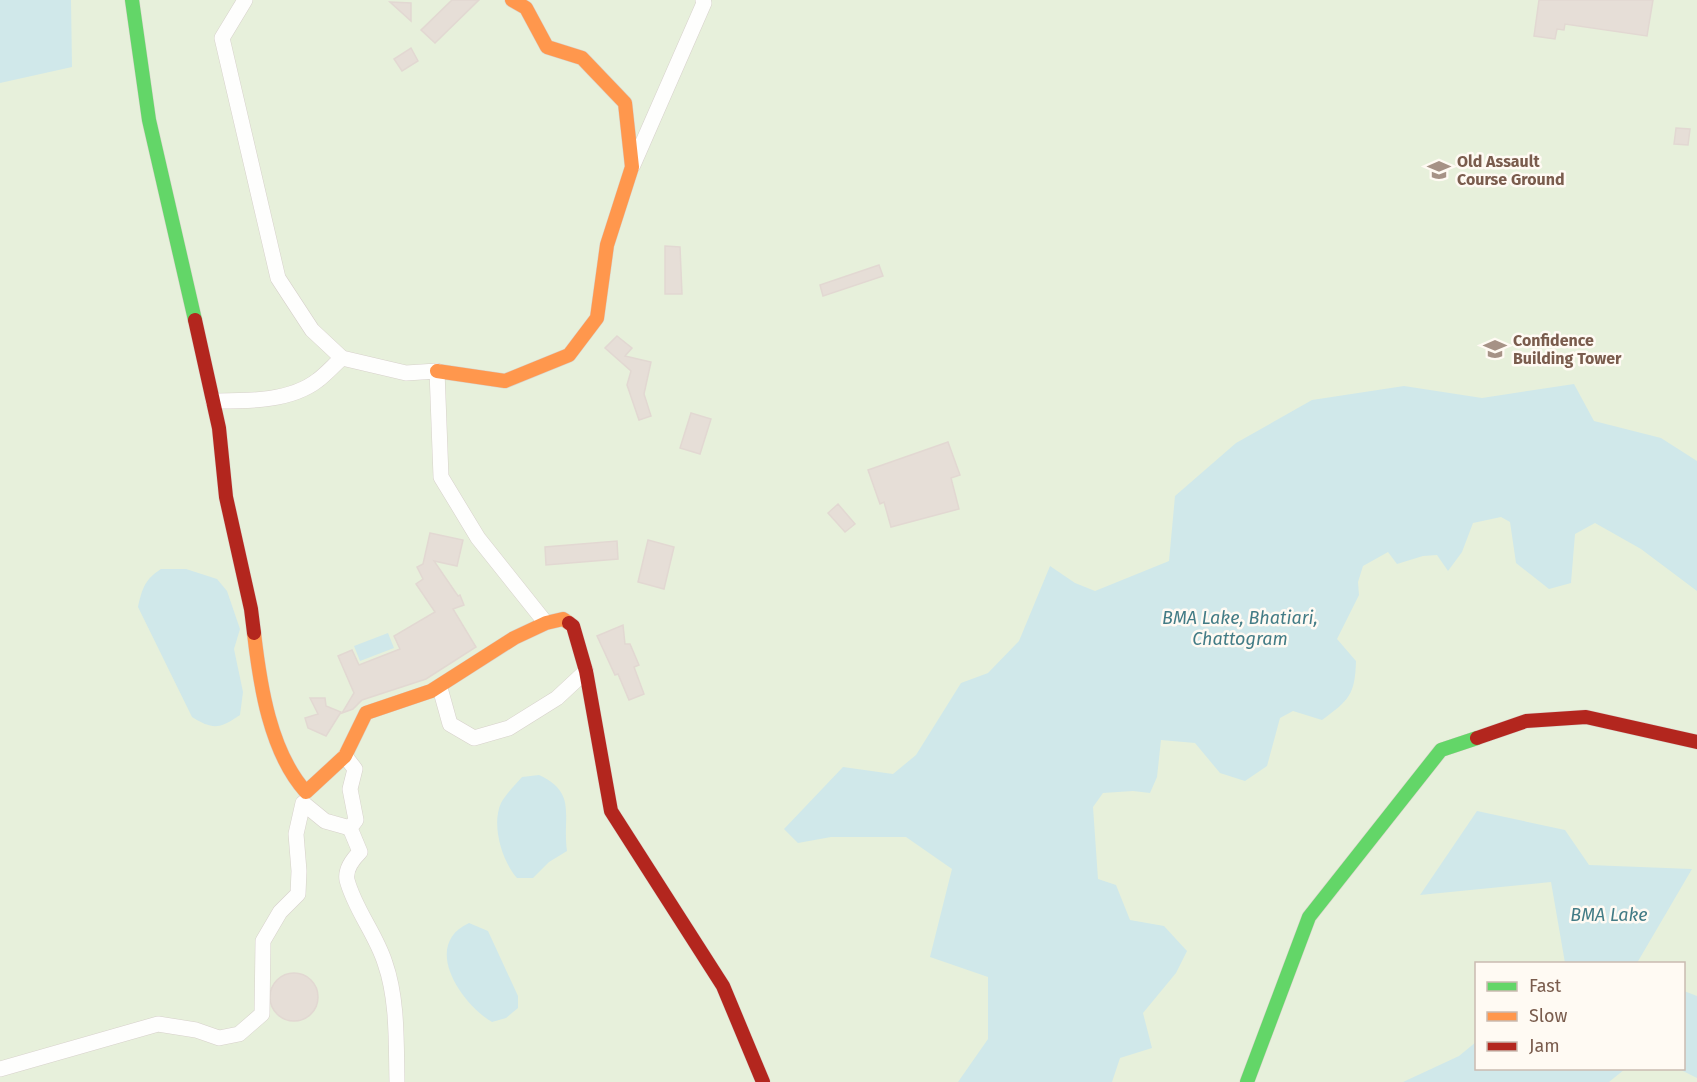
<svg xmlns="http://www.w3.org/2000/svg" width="1697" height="1082" viewBox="0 0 1697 1082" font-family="'Fira Sans',sans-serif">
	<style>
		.green { fill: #e7f0db; fill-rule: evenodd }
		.water { fill: #d0e8ea }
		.building { fill: #e6ded7; stroke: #e2d8d2; stroke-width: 1.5 }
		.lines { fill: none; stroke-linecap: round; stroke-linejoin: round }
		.street-casing { stroke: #d7d1cb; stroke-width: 16 }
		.fast-casing { stroke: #d9d2cb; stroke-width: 15 }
		.slow-casing { stroke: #d9d2cb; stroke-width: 15 }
		.jam-casing { stroke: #d9d2cb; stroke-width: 15 }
		.street { stroke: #fefefd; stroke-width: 15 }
		.fast { stroke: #63d668; stroke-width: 14 }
		.slow { stroke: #ff974d; stroke-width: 14 }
		.jam { stroke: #b3261e; stroke-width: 14 }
		.labels { text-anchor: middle; stroke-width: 5; stroke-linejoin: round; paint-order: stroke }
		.poi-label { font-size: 16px; font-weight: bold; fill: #7a5c4d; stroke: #fffaf3; text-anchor: start }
		.water-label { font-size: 18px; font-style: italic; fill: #437c86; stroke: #fffaf3 }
	</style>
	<rect width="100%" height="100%" fill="#f9f5f0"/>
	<path class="green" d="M0,0H1697V1082H0ZM1476,964H1684V1068H1476Z"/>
	<g class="water">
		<path d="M0,0H71L72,67L0,83Z"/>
		<path d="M1574,384L1594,421L1661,438L1697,461V591L1641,549L1595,523L1575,534L1571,583L1549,589L1516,563L1510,522L1501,517L1473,523L1462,552L1448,571L1437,555L1423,556L1397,564L1388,552L1363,566L1358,582L1359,595L1337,639L1356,661C1355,695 1349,700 1322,720L1293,711L1280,718L1267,766L1245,781L1220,773L1195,743L1161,740L1157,777L1150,793L1133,791L1103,793L1093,807L1098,879L1116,885L1130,920L1164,926L1187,951L1176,973L1143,1013L1152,1048L1120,1058L1112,1082H958L988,1039V977L930,957L952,869L906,837H831L798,843L784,829L843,767L893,774L916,755L961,683L988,673L1019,641L1050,566L1075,583L1095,591L1169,561L1175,496L1236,443L1312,400L1404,386L1482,398Z"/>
		<path d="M161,569H186L217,579L227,591L240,629L234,649L243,692L240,715C220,729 213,730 192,717L138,607C142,589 145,579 161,569Z"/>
		<path d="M388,633L394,648L360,661L354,646Z"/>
		<path d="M539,775C578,793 562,816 567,851L549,862L533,878H517C502,861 491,825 501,803C506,794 515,785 522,777Z"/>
		<path d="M1477,811L1565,830L1589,865L1692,869L1637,963H1565L1551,882L1420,895Z"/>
		<path d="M469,923L488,931L518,996V1008L506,1018L492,1022C461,1004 421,945 469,923Z"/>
		<path d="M1684,991L1697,996V1078L1679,1069L1684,1068Z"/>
		<path d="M1476,1042V1068L1625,1069L1609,1082H1403L1459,1056Z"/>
	</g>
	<g class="building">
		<path d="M452,0H479L435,43L421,30Z"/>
		<path d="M1539,0H1653L1647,36L1565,24L1564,30L1557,29L1555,39L1534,36Z"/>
		<path d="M390,2L411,3V21Z"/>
		<path d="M411,48L418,61L402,71L394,59Z"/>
		<path d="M1676,128L1690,129L1688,145L1674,144Z"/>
		<path d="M665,246L680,247L682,294H665Z"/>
		<path d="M879,265L883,276L823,296L820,285Z"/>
		<path d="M617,336L632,348L625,356L651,362L644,394L651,416L639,420L627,385L631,371L605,348Z"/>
		<path d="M691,413L711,419L700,454L680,448Z"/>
		<path d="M948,442L960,475L951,478L959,509L891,527L884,502L880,504L868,470Z"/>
		<path d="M838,504L855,524L845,532L828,513Z"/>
		<path d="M430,533L463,540L457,566L434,561L458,596L460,595L464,605L453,609L476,647L426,679L362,700L353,709L342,713L354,693L338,656L352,650L359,665L400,649L394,636L435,612L416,584L423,579L417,567L423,564Z"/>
		<path d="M648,540L674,547L664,589L638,582Z"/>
		<path d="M617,541L618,559L546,565L545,547Z"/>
		<path d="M623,625L625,644H630L639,665L634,667L644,694L629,700L618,674L615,675L597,636Z"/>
		<path d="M310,698H325L326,706L341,712L326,736L308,728L305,718L318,714Z"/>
		<circle cx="294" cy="997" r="24"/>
	</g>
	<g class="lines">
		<g class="street-casing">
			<g id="street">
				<path d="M245,0L222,38L278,278L312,330L342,358L406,373L437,371L441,477L478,538L545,622"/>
				<path d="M633,165L704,3L703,0"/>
				<path d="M213,401C246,401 290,402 318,380C326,374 334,365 342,358"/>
				<path d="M440,688L450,724L474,738L509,728L557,698L586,671"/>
				<path d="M345,756L355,769L350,789L356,820L350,828L360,852C353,859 345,869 347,880C355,910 376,934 385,963C398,1000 396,1044 397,1082"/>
				<path d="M0,1069L158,1024L196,1030L219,1038L239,1034L262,1014L263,941L280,912L298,894L299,871L296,834L303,803L325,821L350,828"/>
			</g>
		</g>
		<g class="fast-casing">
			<g id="fast">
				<path d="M132,0L149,120L195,320"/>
				<path d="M1247,1082L1309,917L1441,750L1477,738"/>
			</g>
		</g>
		<g class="slow-casing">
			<g id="slow">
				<path d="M437,371L505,381L569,355L597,318L607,245L632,167L625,103L582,58L547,47L526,8L512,0"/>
				<path d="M254,633C260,685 270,752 306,792L345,756L366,713L431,691L514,638L546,623L563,619L569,623"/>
			</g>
		</g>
		<g class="jam-casing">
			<g id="jam">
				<path d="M195,320L219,428L226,497L251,609L254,633"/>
				<path d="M569,623L573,626L586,671L611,811L723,986L763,1082"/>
				<path d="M1477,738L1526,721L1586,717L1697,742"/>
			</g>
		</g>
		<use href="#street" class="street"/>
		<use href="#fast" class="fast"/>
		<use href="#slow" class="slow"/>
		<use href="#jam" class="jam"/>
	</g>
	<defs>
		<g id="school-bare" transform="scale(1.8)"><path d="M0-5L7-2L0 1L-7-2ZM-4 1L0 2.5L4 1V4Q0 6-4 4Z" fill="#a69286" stroke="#fffaf3" stroke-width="2.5" paint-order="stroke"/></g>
	</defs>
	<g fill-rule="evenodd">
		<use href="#school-bare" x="1439" y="170"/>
		<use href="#school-bare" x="1495" y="349"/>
	</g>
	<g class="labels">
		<g class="poi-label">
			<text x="1457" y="167">Old Assault<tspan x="1457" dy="18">Course Ground</tspan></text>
			<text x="1513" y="346">Confidence<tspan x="1513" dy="18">Building Tower</tspan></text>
		</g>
		<g class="water-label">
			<text x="1240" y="624">BMA Lake, Bhatiari,<tspan x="1240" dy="21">Chattogram</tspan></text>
			<text x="1609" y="921">BMA Lake</text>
		</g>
	</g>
	<rect x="1475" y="962" width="210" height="108" fill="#fffaf3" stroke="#cabbb1" stroke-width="1.5"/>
	<rect x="1487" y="982" width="30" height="9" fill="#63d668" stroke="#cabbb1" stroke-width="1.5"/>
	<text x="1529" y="992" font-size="18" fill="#7a5c4d">Fast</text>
	<rect x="1487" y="1012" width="30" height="9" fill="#ff974d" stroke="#cabbb1" stroke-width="1.5"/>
	<text x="1529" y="1022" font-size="18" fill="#7a5c4d">Slow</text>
	<rect x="1487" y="1042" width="30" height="9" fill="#b3261e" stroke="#cabbb1" stroke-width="1.5"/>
	<text x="1529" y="1052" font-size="18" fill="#7a5c4d">Jam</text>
</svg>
